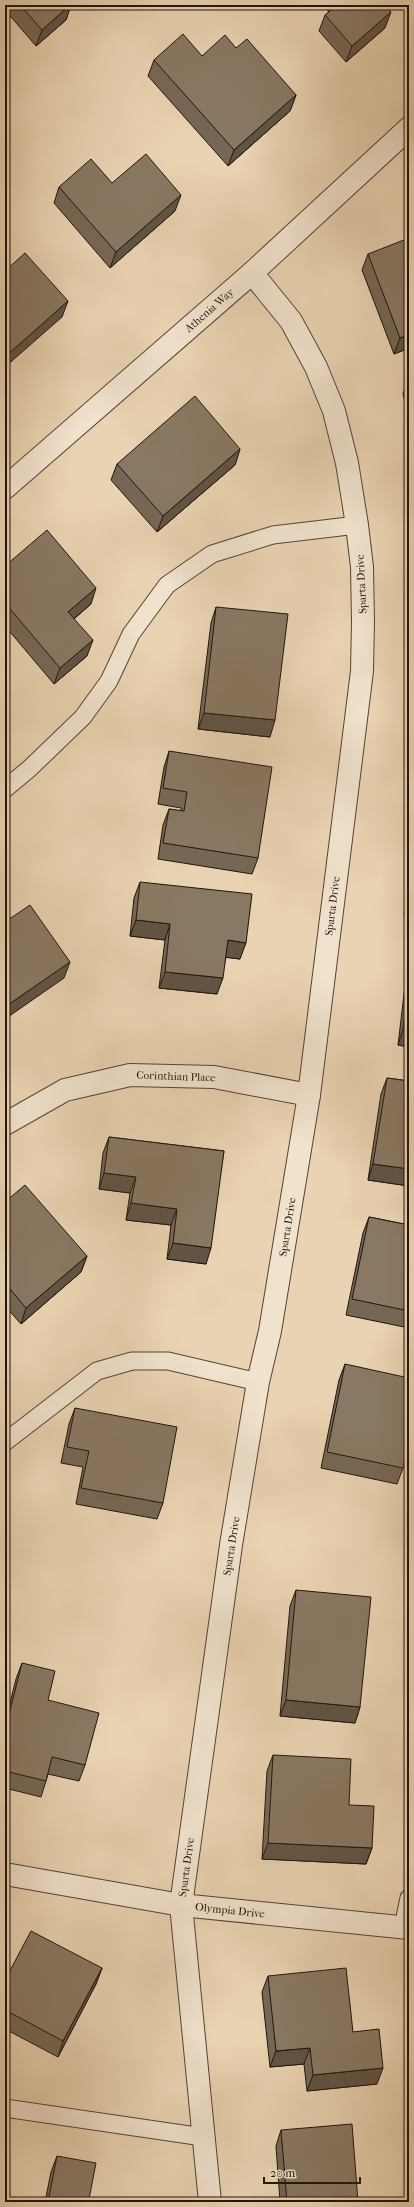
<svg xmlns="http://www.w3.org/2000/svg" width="414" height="2207" viewBox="0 0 414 2207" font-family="'IM FELL French Canon',serif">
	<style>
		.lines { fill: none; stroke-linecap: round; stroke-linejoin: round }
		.lane-casing { stroke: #524437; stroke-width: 19 }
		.street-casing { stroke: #524437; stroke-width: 24 }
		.lane { stroke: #f1e2cd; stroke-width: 17 }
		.street { stroke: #f1e2cd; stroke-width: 22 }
		.wall { fill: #766755; stroke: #1f150e }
		.shaded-wall { fill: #605445; stroke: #1f150e }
		.building { fill: #897863; stroke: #1f150e }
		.labels { text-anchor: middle; stroke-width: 4; stroke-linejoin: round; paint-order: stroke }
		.street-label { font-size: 11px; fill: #1f150e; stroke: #f1e2cd }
	</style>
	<rect width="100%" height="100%" fill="#ead3b2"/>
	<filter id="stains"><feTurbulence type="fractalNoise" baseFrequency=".005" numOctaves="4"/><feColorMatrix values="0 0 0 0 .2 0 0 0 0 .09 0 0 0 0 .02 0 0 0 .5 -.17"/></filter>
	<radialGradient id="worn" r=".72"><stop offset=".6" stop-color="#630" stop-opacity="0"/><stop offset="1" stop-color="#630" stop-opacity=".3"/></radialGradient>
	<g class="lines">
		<g class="lane-casing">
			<g id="lane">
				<path d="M5,789L29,769L83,717L109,681L131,634L167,585L212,554L273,535L357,525"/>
				<path d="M5,1442L97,1371L132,1361H168L258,1382"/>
				<path d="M403,1927L409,1898"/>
				<path d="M5,2108L203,2137"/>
			</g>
		</g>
		<g class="street-casing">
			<g id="street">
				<path d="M5,488L252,273L409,128"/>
				<path d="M5,1124L65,1090L130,1075L214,1077L309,1095"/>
				<path d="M5,1874L181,1905L409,1928"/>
				<path d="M210,2202L181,1905L231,1545L258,1382L270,1331L309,1095L362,671L363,621L362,567L357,525L347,463L334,411L316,367L291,321L252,273"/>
			</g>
		</g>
		<use href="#lane" class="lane"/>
		<use href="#street" class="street"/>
	</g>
	<g class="wall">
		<path d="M5,5H71L66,20L36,46L5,10Z"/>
		<path d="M322,5H385V28L346,62L319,31L325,15L329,12Z"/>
		<path d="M236,48L296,95L290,111L228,166L148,76L154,60L202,56Z"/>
		<path d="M112,183L175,211L110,268L54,203L59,187Z"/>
		<path d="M368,254L409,348L394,354L362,270Z"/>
		<path d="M409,378V415L403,394Z"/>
		<path d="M240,449L235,465L157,532L111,480L117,464Z"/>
		<path d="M5,566L91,604L74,619L87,656L54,684L5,626Z"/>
		<path d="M216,607L270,737L198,729L211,623Z"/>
		<path d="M169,751L258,858L252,874L158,859L163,825L169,809L181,811V808L158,804L164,767Z"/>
		<path d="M140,882L240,959L226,957L217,994L159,988L165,940L130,936L134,898Z"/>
		<path d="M409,885V916L404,915Z"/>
		<path d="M409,952V1047L398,1045Z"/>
		<path d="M387,1078L409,1081V1186L368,1180L381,1094Z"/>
		<path d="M109,1137L224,1151L206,1264L167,1259L171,1225L126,1220L130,1193L99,1189L103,1153Z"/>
		<path d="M5,1202L87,1256L81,1272L21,1324L5,1306Z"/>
		<path d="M369,1217L409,1225V1328L346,1315L363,1233Z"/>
		<path d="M345,1364L403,1468L397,1484L321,1468L339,1380Z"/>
		<path d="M75,1408L163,1503L157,1519L76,1504L83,1467L61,1463L69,1424Z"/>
		<path d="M296,1590L360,1707L355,1723L280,1716L290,1606Z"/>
		<path d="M22,1663L48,1700L85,1765L79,1781L48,1774L46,1781L41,1797L5,1788V1723L16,1679Z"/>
		<path d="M273,1755L349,1805L372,1848L366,1864L262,1859L267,1771Z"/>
		<path d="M102,1968L96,1984L58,2057L5,2029V1980Z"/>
		<path d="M268,1976L353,2032L377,2084L307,2091L304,2064L270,2067L262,1992Z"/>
		<path d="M281,2130L358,2202H280L276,2146Z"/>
		<path d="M57,2156L89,2199L103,2202H45L51,2172Z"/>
	</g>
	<g class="shaded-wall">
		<path d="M70,5H71L66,20L36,46L42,30Z"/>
		<path d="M391,12L385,28L346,62L352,46Z"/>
		<path d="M296,95L290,111L228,166L234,150Z"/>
		<path d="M181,195L175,211L110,268L116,252Z"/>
		<path d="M68,301L62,317L5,367V358L6,356Z"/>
		<path d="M409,334V348L394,354L400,338Z"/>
		<path d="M240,449L235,465L157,532L163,516Z"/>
		<path d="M96,588L91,604L63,628L68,612Z"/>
		<path d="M93,640L87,656L54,684L60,668Z"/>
		<path d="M204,713L275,720L270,737L198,729Z"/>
		<path d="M136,920L170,924L165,940L130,936Z"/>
		<path d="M228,940L246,943L240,959L222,957Z"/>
		<path d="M70,962L64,978L5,1019V1007Z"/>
		<path d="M165,972L223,978L217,994L159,988Z"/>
		<path d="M403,1029L409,1030V1047L398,1045Z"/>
		<path d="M373,1164L409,1169V1186L368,1180Z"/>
		<path d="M104,1173L136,1177L130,1193L99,1189Z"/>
		<path d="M131,1203L177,1209L171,1225L126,1220Z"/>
		<path d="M173,1243L211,1248L206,1264L167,1259Z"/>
		<path d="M87,1256L81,1272L21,1324L26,1308Z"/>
		<path d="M286,1700L360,1707L355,1723L280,1716Z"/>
		<path d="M268,1843L372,1848L366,1864L262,1859Z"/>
		<path d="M102,1968L96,1984L58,2057L63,2041Z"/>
		<path d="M310,2048L304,2064L270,2067L276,2051Z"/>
		<path d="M383,2068L377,2084L307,2091L313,2075Z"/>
	</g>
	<g class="building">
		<path d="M20,5H70L42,30Z"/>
		<path d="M337,5H385L391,12L352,46L325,15Z"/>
		<path d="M183,34L202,56L225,35L236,48L247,39L296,95L234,150L154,60Z"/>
		<path d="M146,154L181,195L116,252L59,187L91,159L112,183Z"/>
		<path d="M409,238V334L400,338L368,254Z"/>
		<path d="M25,253L68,301L6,356L5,355V271Z"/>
		<path d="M195,396L240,449L163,516L117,464Z"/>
		<path d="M47,530L96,588L68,612L93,640L60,668L5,603V566Z"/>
		<path d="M216,607L288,614L275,720L204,713Z"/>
		<path d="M169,751L272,767L258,858L163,843L169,809L184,811L187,792L163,788Z"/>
		<path d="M140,882L252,894L246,943L228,940L223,978L165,972L170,924L136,920Z"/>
		<path d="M30,905L70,962L5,1007V922Z"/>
		<path d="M409,983V1030L403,1029Z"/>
		<path d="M387,1078L409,1081V1169L373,1164Z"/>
		<path d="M109,1137L224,1151L211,1248L173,1243L177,1209L131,1203L136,1177L104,1173Z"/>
		<path d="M25,1185L87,1256L26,1308L5,1283V1202Z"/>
		<path d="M369,1217L409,1225V1311L352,1299Z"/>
		<path d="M345,1364L409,1378V1441L403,1468L327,1452Z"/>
		<path d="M75,1408L177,1427L163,1503L81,1488L89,1451L67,1447Z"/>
		<path d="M296,1590L371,1597L360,1707L286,1700Z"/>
		<path d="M22,1663L55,1671L48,1700L99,1713L85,1765L52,1757L46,1781L5,1771V1730Z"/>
		<path d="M273,1755L351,1759L349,1805L374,1806L372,1848L268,1843Z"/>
		<path d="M31,1931L102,1968L63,2041L5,2010V1980Z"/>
		<path d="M346,1968L353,2032L379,2029L383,2068L313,2075L310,2048L276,2051L268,1976Z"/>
		<path d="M352,2124L358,2202H287L281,2130Z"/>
		<path d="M57,2156L96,2163L89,2199L103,2202H48Z"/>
	</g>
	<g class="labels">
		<g class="street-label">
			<text transform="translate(209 310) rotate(-41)" y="4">Athenia Way</text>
			<text transform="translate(361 584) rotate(-93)" y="4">Sparta Drive</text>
			<text transform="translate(332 906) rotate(-83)" y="4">Sparta Drive</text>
			<text transform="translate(176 1076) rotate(2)" y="4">Corinthian Place</text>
			<text transform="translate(287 1227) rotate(-81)" y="4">Sparta Drive</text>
			<text transform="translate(231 1546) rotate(-81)" y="4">Sparta Drive</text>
			<text transform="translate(186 1867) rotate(-82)" y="4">Sparta Drive</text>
			<text transform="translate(230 1910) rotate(6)" y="4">Olympia Drive</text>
		</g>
	</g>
	<rect width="414" height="2207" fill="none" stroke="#ead3b2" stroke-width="20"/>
	<rect x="6" y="6" width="402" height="2195" fill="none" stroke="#1f150e" stroke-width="2"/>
	<rect x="10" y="10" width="394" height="2187" fill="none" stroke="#1f150e"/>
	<path d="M264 2177v6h96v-6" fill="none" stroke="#1f150e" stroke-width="2"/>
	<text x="270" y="2177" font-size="12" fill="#1f150e" stroke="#f1e2cd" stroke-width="3" paint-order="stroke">20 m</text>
	<rect width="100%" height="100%" filter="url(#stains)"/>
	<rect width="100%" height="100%" fill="url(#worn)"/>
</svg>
